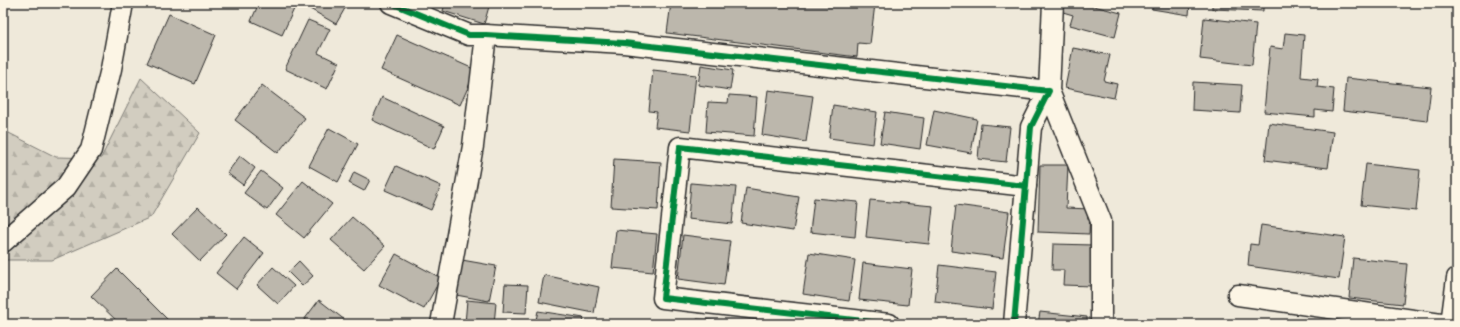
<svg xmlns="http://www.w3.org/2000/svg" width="1460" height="327" viewBox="0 0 1460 327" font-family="Mali,sans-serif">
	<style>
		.forest { fill: url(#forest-firs); stroke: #7e7c76 }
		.building { fill: #bcb7ac; stroke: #2b2b2b }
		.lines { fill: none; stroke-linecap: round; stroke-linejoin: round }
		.street-casing { stroke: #2b2b2b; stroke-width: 23 }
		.street { stroke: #fcf5e5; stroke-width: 20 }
		.cycleway-casing { stroke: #fcf5e5; stroke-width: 8 }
		.cycleway { stroke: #00873e; stroke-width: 6 }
	</style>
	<defs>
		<pattern id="forest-firs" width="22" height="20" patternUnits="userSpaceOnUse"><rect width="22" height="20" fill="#d2cdc0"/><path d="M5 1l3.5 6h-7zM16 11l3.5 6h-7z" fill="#b4b0a5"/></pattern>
	</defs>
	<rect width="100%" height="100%" fill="#efe9da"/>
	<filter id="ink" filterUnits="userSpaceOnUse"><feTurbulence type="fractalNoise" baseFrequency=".025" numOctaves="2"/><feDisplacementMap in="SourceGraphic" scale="8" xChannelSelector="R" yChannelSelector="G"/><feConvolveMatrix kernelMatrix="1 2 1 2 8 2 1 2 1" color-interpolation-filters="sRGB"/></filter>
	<g filter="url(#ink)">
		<path class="forest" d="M141,78L200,133L151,217L52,260H3V130L56,157L101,158Z"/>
		<g class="building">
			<path d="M259,3H280L294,9L282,35L251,21Z"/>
			<path d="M314,3H348L336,24L310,9Z"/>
			<path d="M445,3H490L484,24L443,11Z"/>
			<path d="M671,3H866L875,4L870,44L858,43L857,57L667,33Z"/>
			<path d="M1066,3H1091L1090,5L1121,13L1115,37L1070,25L1073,15L1063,12Z"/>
			<path d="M1153,3H1190L1189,15L1152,9Z"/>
			<path d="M1212,3H1263V11L1212,9Z"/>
			<path d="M169,14L216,35L195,84L147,63Z"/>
			<path d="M1204,18L1256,24L1252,65L1200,59Z"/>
			<path d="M308,20L330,29L318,53L339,63L327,89L285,69Z"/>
			<path d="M1285,33L1304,35L1301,77L1318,79L1317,87L1334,89L1332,112L1315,110V117L1264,112L1270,47L1283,49Z"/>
			<path d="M397,35L476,70L460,105L381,70Z"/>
			<path d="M1073,48L1110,55L1104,81L1117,84L1114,98L1065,88Z"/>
			<path d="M701,65L733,70L730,90L698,85Z"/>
			<path d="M653,70L696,75L690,131L655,127L657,112L649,111Z"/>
			<path d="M1346,78L1431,87L1427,121L1343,111Z"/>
			<path d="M1193,82L1242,85L1240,113L1192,110Z"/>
			<path d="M262,85L305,118L278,153L235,120Z"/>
			<path d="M768,90L813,96L806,142L762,135Z"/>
			<path d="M729,95L757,97L754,136L706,132L708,102L728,103Z"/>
			<path d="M382,97L444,126L434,149L372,120Z"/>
			<path d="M833,105L877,112L873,144L829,138Z"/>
			<path d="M934,110L977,119L971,153L927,145Z"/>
			<path d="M885,112L924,118L920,149L880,143Z"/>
			<path d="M1269,123L1333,132L1328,168L1265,160Z"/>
			<path d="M981,124L1010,127L1006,162L978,159Z"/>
			<path d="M329,128L358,144L338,182L309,166Z"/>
			<path d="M240,156L255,168L243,185L227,173Z"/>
			<path d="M614,159L661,162L658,210L611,207Z"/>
			<path d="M1366,164L1420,170L1416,211L1361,205Z"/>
			<path d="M1040,165H1068L1066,208L1090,209L1089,234L1038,232Z"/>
			<path d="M396,166L441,186L431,210L385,190Z"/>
			<path d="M261,171L283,188L267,210L244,193Z"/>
			<path d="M354,172L370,180L364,191L349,183Z"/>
			<path d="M303,181L332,204L304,238L276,215Z"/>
			<path d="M691,183L736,187L732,224L688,219Z"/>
			<path d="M746,188L799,197L793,231L741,223Z"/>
			<path d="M814,198L858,202L855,237L810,232Z"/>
			<path d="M870,200L933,206L929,244L866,237Z"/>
			<path d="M956,205L1009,212L1003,258L951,251Z"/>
			<path d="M198,207L226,234L200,261L172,234Z"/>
			<path d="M352,217L385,246L364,269L331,240Z"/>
			<path d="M1261,225L1345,237L1339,279L1248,266L1250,244L1258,245Z"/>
			<path d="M616,230L657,234L653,272L612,268Z"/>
			<path d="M683,235L730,241L724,285L678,279Z"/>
			<path d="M244,237L264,253L236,289L216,273Z"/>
			<path d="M1053,244L1093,245L1092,286L1063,285L1064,270H1052Z"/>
			<path d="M809,253L855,260L849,301L803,294Z"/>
			<path d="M396,254L441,278L424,309L379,285Z"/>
			<path d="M1353,258L1407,264L1403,304L1349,298Z"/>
			<path d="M462,260L496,266L489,301L456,295Z"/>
			<path d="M299,261L313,276L302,286L288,272Z"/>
			<path d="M863,263L912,269L908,305L859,300Z"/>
			<path d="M939,265L996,272L992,309L935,302Z"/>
			<path d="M273,267L294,286L278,304L257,285Z"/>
			<path d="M117,269L172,324H120L91,296Z"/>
			<path d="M544,275L599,287L594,313L539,302Z"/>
			<path d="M505,284L528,285L526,313L503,312Z"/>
			<path d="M319,300L350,324H301Z"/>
			<path d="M467,300L496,303L494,324H465Z"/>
			<path d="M538,311L584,318L583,324H535Z"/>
			<path d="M1040,312L1087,317V324H1038Z"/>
			<path d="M697,319L735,322V324H696Z"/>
		</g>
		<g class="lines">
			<g class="street-casing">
				<g id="street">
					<path d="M391,3L469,35H486L624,43L1049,91L1031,127L1014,324"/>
					<path d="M1053,3L1049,91L1101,221V324"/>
					<path d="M3,242L66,187L91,150L111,69L123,3"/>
					<path d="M1238,295L1441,324"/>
					<path d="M441,324L473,146L486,35"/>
					<path d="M889,324L663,298L680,147L1026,186"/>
					<path d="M1451,324L1457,278"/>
				</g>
			</g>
			<use href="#street" class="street"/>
			<g class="cycleway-casing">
				<g id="cycleway">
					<path d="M391,3L469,35H486L624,43L1049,91L1031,127L1014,324"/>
					<path d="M889,324L663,298L680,147L1026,186"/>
				</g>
			</g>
			<use href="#cycleway" class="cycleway"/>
		</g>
	</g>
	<rect width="1460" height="327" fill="none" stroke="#fcf5e5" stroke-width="16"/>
	<rect x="8" y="8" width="1444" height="311" fill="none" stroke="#2b2b2b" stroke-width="1.5" filter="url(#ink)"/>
</svg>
